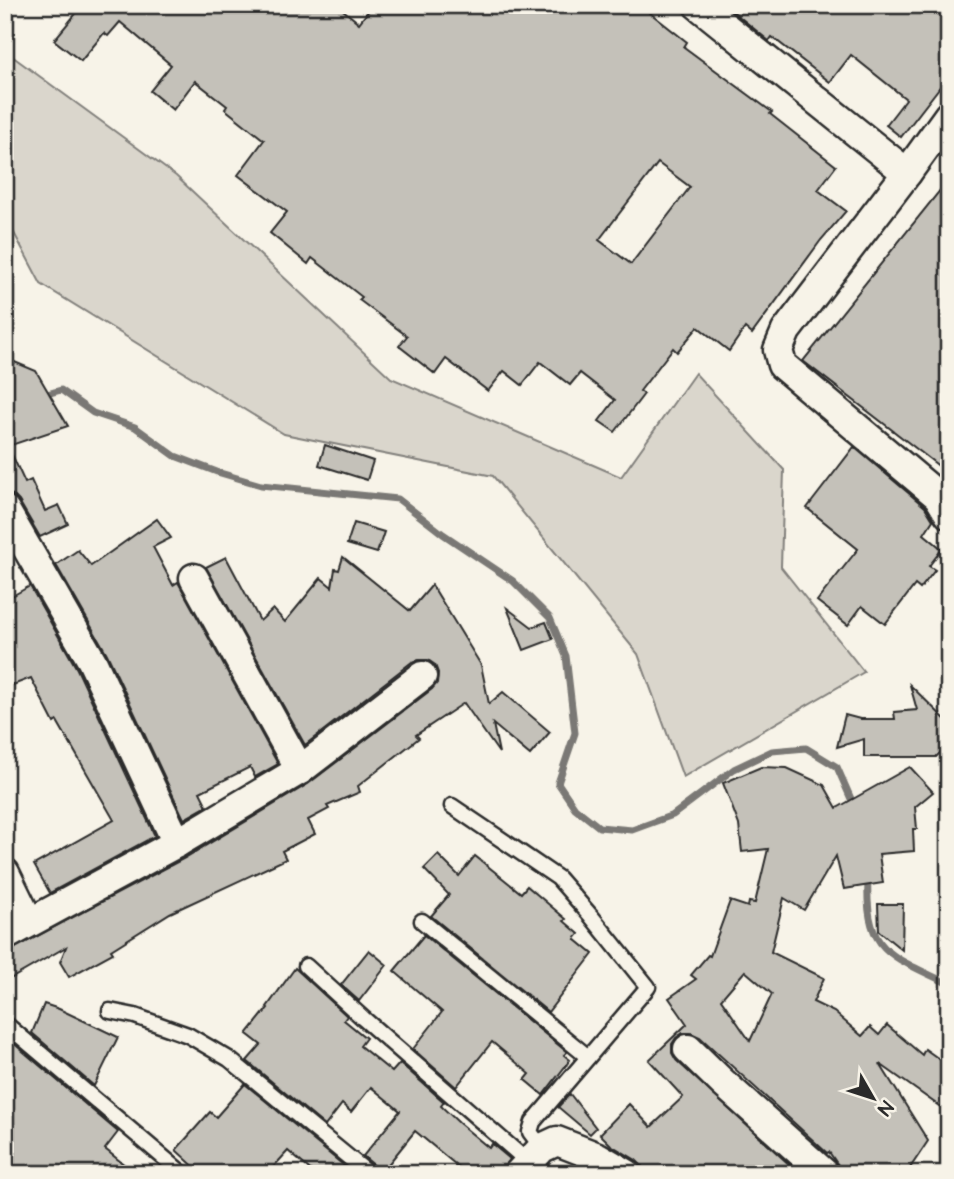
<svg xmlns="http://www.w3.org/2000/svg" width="954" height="1179" viewBox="0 0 954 1179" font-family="'Architects Daughter',sans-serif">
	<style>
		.green { fill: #dad6cc; stroke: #82807c; stroke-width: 2 }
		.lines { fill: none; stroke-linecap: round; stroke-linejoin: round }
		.stream { stroke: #7a7874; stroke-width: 7 }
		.building { fill: #c4c1b9; stroke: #2b2b2b; stroke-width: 2; fill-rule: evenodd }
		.lane-casing { stroke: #2b2b2b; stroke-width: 19 }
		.street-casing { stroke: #2b2b2b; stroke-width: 33 }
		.lane { stroke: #f7f3e8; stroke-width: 14 }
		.street { stroke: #f7f3e8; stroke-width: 28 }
	</style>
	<rect width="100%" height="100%" fill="#f7f3e8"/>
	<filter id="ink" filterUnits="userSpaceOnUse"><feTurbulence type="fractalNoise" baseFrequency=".0143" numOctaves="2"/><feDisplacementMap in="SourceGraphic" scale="14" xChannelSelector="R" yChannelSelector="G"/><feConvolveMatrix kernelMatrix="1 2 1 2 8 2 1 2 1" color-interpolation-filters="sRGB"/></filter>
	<g filter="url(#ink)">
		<path class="green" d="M5,51L176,176L391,378L621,477L695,373L784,470L781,567L864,672L683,777L638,654L493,476L284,434L41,284L5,216Z"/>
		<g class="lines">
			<g class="stream">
				<path d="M43,399L47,394L61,390L93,413L135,427L175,456L217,472L261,485L398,499L443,534L513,581L550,618L566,656L575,733L558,783L575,808L599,827L632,830L673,815L734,769L772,751L806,748L837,767L855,808"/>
				<path d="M868,877C865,953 888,954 949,984"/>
			</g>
		</g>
		<g class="building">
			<path d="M83,5H337L359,23L373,5H640L687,42L684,47L772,112L770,114L836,166L818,190L846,211L821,240L752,334L745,328L729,351L698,327L677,352L673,348L640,391L644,394L615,432L599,421L615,400L580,373L570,385L540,362L522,385L504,371L488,391L446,359L435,374L399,346L407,336L359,300L362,297L312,258L308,264L270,233L287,212L238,175L264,140L225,109L227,106L195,81L173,110L150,91L171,65L120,22L108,36L104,33L81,61L54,40ZM658,163L690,187L631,264L599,240Z"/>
			<path d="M725,5H949V11L943,18L949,22V75L901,137L886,125L906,99L851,55L830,82L772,37L769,41Z"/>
			<path d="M949,179V474L803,361Z"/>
			<path d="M5,358L36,371L68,426L8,446L25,483L31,480L45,511L59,505L68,524L40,537L19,501L13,495L5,493Z"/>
			<path d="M325,445L373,461L367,480L319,465Z"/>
			<path d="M854,447L925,507L933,520L924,534L942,549L929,566L935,570L920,589L915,585L885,624L862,606L848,625L817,601L858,549L807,508Z"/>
			<path d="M157,519L171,538L153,547L173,585L178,582L278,764L255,777L250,767L200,792L207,806L184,819L107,654L56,565L78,550L91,566Z"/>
			<path d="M354,523L384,532L377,553L347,544Z"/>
			<path d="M226,557L260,621L273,609L285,622L321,578L332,587L335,569L339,570L343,557L410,611L432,585L481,665L489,704L503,692L550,732L530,755L493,724L499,753L464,703L416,735L419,738L358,786L360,792L327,806L329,809L308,820L315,834L282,851L286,859L170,913L111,950L113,953L69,977L60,962L66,947L5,982V953L185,858L308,784L432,689L437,683L438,673L435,665L428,660H419L412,662L305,745L206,567Z"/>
			<path d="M30,586L77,669L155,836L50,893L34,865L114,820L57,721L54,723L31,678L5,688V600Z"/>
			<path d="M507,608L532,627L546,622L553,639L524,650Z"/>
			<path d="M910,685L949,723V744L936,757H864V739L837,747L845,715L860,719H895L894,712L917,710Z"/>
			<path d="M761,767L787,768L824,785L837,808L910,767L933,792L915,807L917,829H913L914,851L879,854L883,883L844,889L836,856L804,910L784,898L771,952L824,978L813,1002L834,1012L862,1036L870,1027L879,1035L887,1025L922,1055L925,1049L949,1066V1113L880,1064L928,1141L906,1174H841L840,1168L829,1152L827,1153L700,1037L691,1033H683L676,1038L672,1044V1053L676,1060L793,1168L789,1174H644L642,1166L636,1160L611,1145L600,1134L629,1104L651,1127L683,1097L649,1060L687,1024L669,998L696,979L691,975L708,955L710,956L730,901L748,907L749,902L755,903L768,849L742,852L739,825L723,783ZM745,971L772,994L750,1041L721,999Z"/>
			<path d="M438,855L459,876L475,856L521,893L527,886L566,919L564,921L579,934L575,939L593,954L548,1012L431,916L449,895L424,869Z"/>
			<path d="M878,904H903L902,950L879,931Z"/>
			<path d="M424,935L567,1052L564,1055L570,1060L543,1095L525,1080L530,1074L492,1042L456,1087L413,1049L442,1012L394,971Z"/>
			<path d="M369,950L387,965L359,1001L341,985Z"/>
			<path d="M295,968L347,1016L344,1020L366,1038L360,1046L392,1072L400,1063L444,1102L441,1106L459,1123L489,1148L492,1144L510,1159L502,1174H467L415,1131L382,1172L363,1156L400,1111L371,1087L351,1112L342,1104L325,1126L247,1061L261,1045L247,1034L268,1008L267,1007Z"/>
			<path d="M44,1004L59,1009L118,1037L94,1086L32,1033Z"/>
			<path d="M5,1036L118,1132L105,1149L136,1174H5Z"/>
			<path d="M245,1084L354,1174H315L288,1151L267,1174H202L176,1150L210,1112L216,1117Z"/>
			<path d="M570,1094L596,1128L590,1134L558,1107Z"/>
		</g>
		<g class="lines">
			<g class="lane-casing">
				<g id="lane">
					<path d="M452,806L558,878L591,916L648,987L533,1122L530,1132L542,1148"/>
					<path d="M422,921L588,1057"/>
					<path d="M306,966L364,1019L528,1162"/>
					<path d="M110,1011L135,1016L188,1035L229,1059L369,1174"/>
					<path d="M7,1025L183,1174"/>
				</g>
			</g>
			<g class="street-casing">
				<g id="street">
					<path d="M698,5L907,173"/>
					<path d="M949,115L907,173L786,331L778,350L782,365L938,496L949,514"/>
					<path d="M5,510L92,661L177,843"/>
					<path d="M194,578L300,770"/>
					<path d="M5,873L29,922"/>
					<path d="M5,936L177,843L300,770L422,676"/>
					<path d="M688,1049L722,1082L825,1174"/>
					<path d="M518,1174L542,1148L557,1141L598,1157L627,1174"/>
				</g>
			</g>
			<use href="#lane" class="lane"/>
			<use href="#street" class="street"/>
		</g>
	</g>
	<rect width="954" height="1179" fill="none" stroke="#f7f3e8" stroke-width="28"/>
	<rect x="14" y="14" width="926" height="1151" fill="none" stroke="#2b2b2b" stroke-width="2.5" filter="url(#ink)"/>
	<g transform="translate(873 1098) rotate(129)" stroke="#f7f3e8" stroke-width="5" paint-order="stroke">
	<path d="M0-5L12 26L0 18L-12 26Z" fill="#2b2b2b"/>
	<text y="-10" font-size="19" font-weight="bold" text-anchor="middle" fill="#2b2b2b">N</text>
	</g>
</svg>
